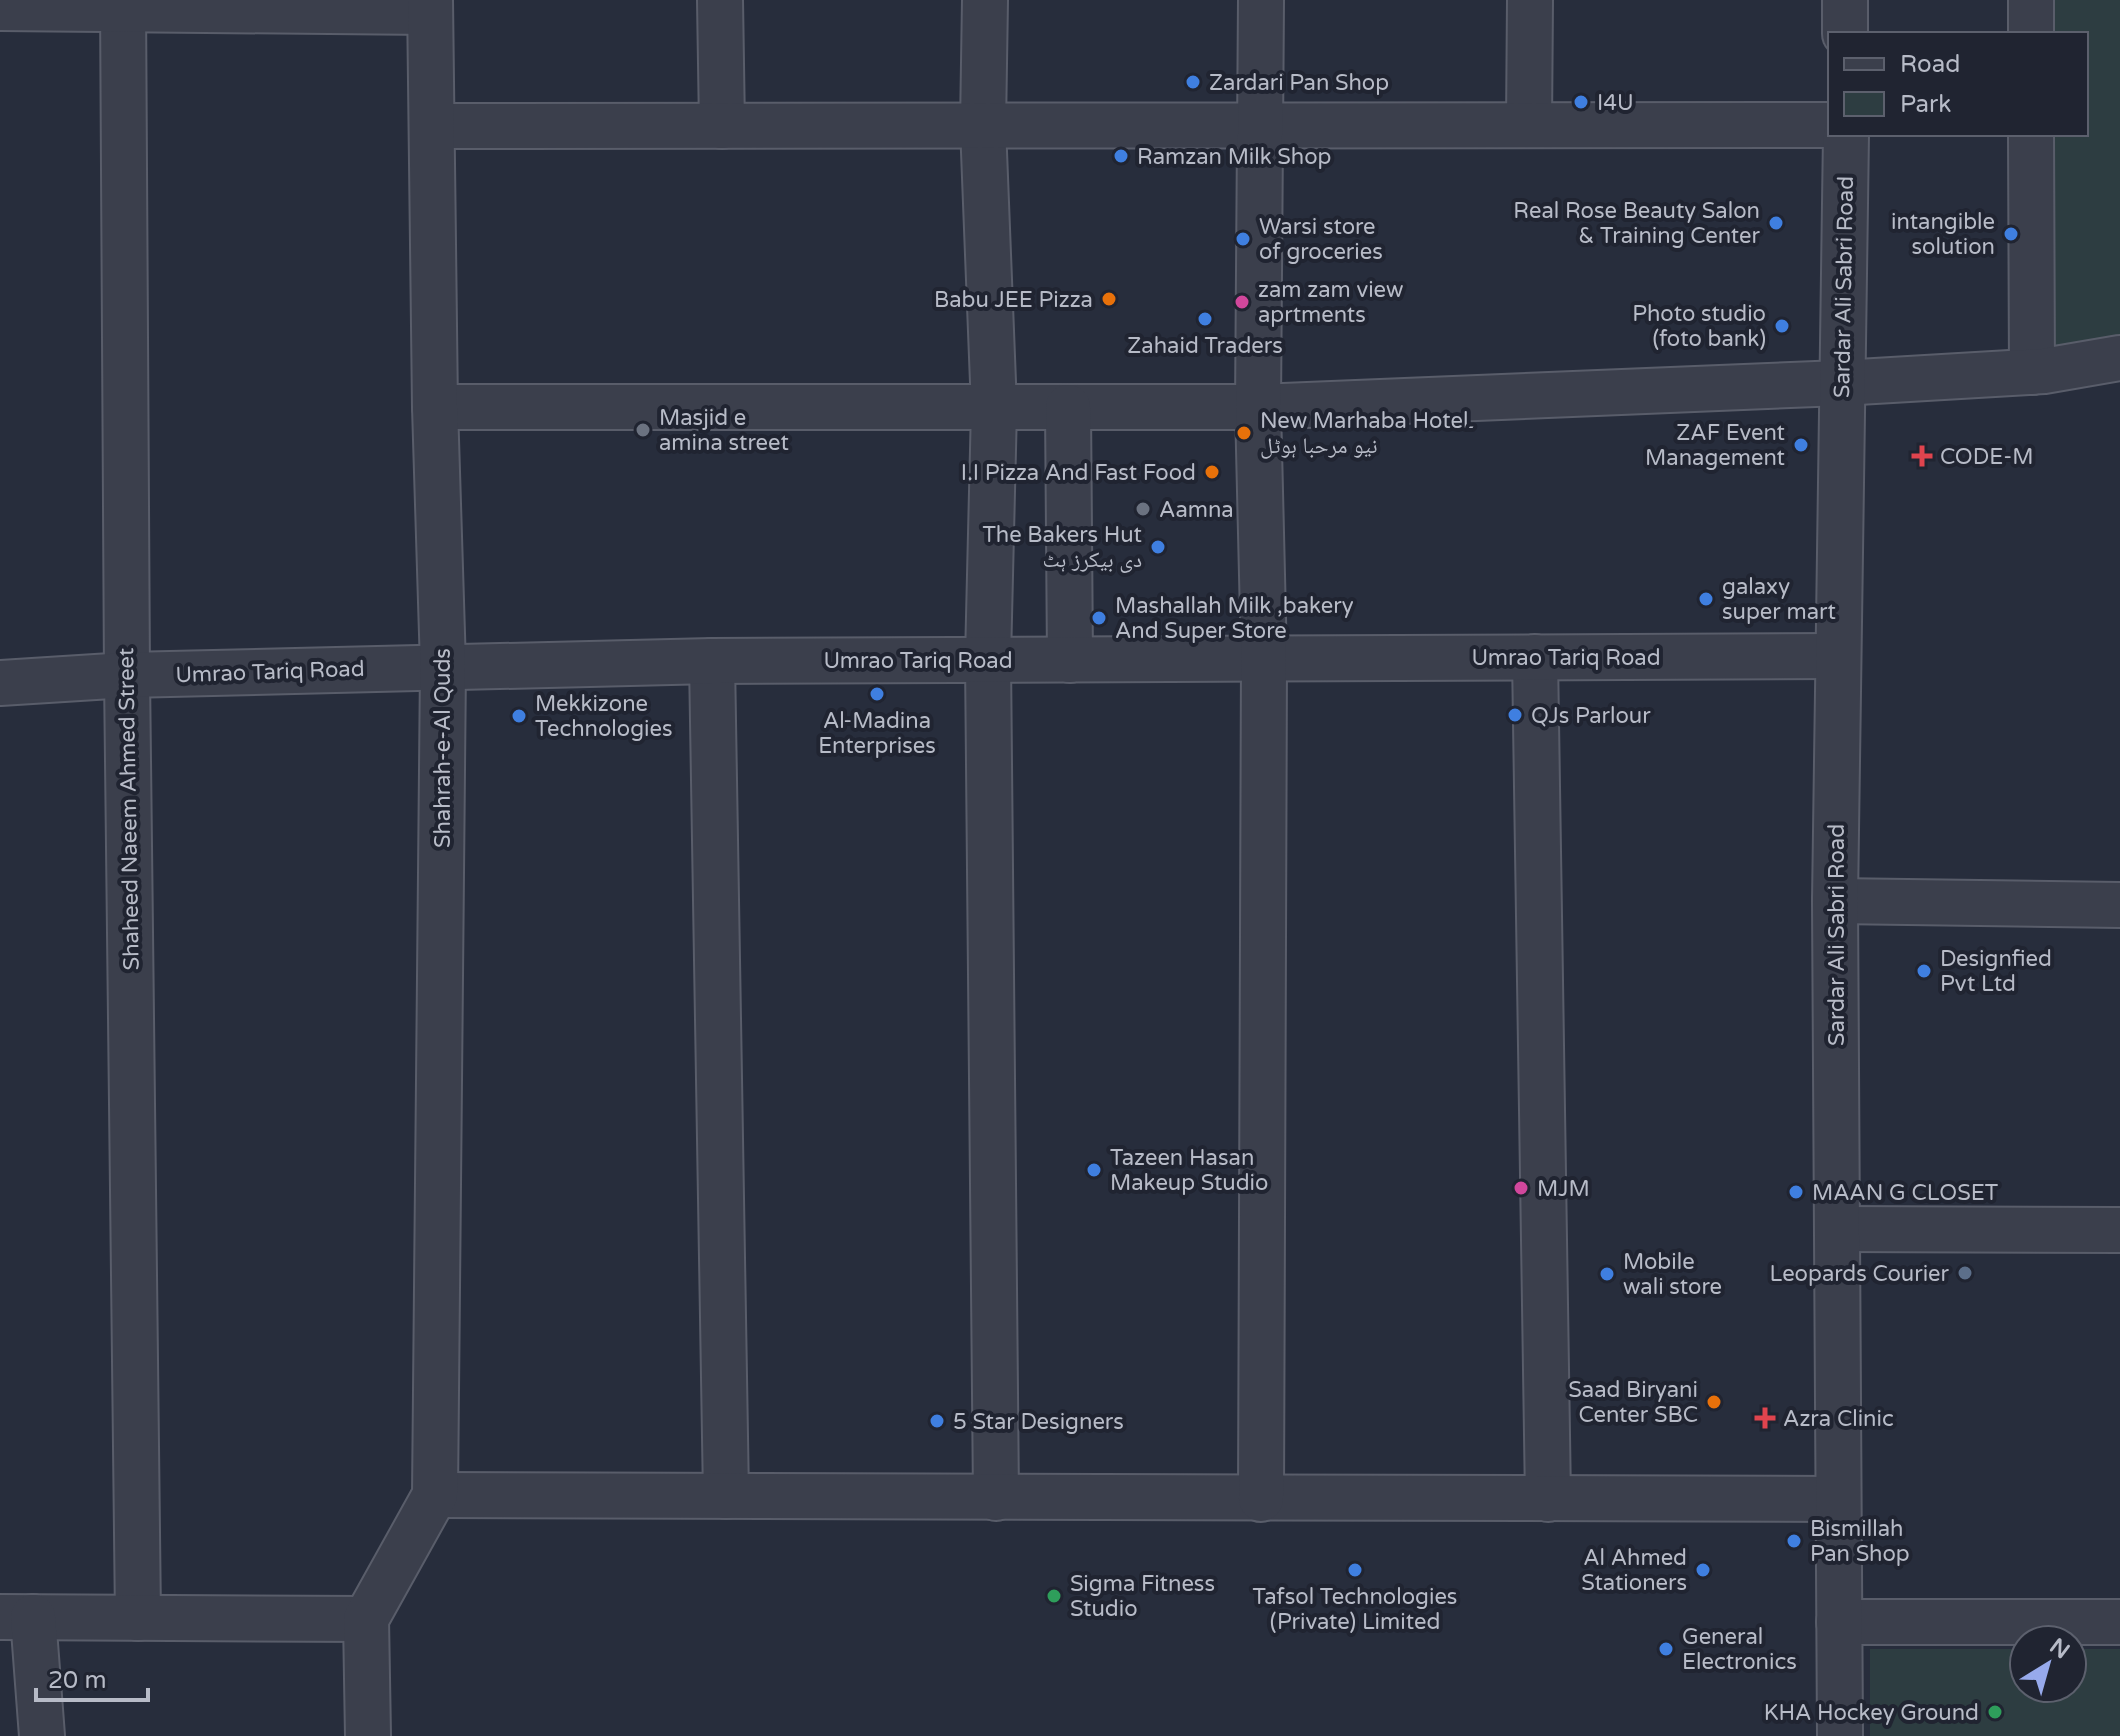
<svg xmlns="http://www.w3.org/2000/svg" width="2120" height="1736" viewBox="0 0 2120 1736" font-family="'Varela Round','Noto Naskh Arabic',sans-serif">
	<style>
		.park { fill: #2d3d41 }
		.lines { fill: none; stroke-linecap: round; stroke-linejoin: round }
		.minor-casing { stroke: #595d6a; stroke-width: 48 }
		.minor { stroke: #3b3f4c; stroke-width: 44 }
		.shop-dot { fill: #3f7fe0; stroke: #202431; stroke-width: 3 }
		.food-dot { fill: #e8710a; stroke: #202431; stroke-width: 3 }
		.hotel-dot { fill: #d1479c; stroke: #202431; stroke-width: 3 }
		.worship-dot { fill: #6b7280; stroke: #202431; stroke-width: 3 }
		.health-dot { fill: #e0444e; stroke: #202431; stroke-width: 3 }
		.service-dot { fill: #5c6f8a; stroke: #202431; stroke-width: 3 }
		.leisure-dot { fill: #2e9e5b; stroke: #202431; stroke-width: 3 }
		.labels { text-anchor: middle; stroke-width: 8; stroke-linejoin: round; paint-order: stroke }
		.poi-label { font-size: 22px; fill: #b7bbc7; stroke: #202431; text-anchor: start }
		.street-label { font-size: 22px; fill: #b7bbc7; stroke: #202431 }
	</style>
	<rect width="100%" height="100%" fill="#272d3c"/>
	<g class="park">
		<path d="M2046,0H2120V358L2044,371L2045,134H2086V34H2046Z"/>
		<path d="M1870,1649H2024V1688H2072V1649H2120V1736H1870Z"/>
	</g>
	<g class="lines">
		<g class="minor-casing">
			<g id="minor">
				<path d="M123,0L127,675L138,1618"/>
				<path d="M720,0L722,126"/>
				<path d="M985,0L983,126L994,408L988,659L996,1498"/>
				<path d="M1845,0V34"/>
				<path d="M2031,0V34"/>
				<path d="M0,8L430,12"/>
				<path d="M1529,125L1530,0"/>
				<path d="M432,126L1830,125"/>
				<path d="M2031,134L2032,372"/>
				<path d="M435,407H1258L1841,383L2044,371L2120,358"/>
				<path d="M1068,407L1070,660"/>
				<path d="M1535,657L1548,1499"/>
				<path d="M712,661L726,1496"/>
				<path d="M0,683L127,675L712,661L1837,656"/>
				<path d="M1835,901L2120,905"/>
				<path d="M1837,1229L2120,1230"/>
				<path d="M435,1495L1838,1499"/>
				<path d="M1261,1499L1264,659L1258,407L1261,0"/>
				<path d="M0,1617L366,1619"/>
				<path d="M33,1617L42,1736"/>
				<path d="M1839,1622H2120"/>
				<path d="M368,1736L366,1619L435,1495L443,666L435,407L430,0"/>
				<path d="M1840,1736L1835,901L1846,134"/>
			</g>
		</g>
		<use href="#minor" class="minor"/>
	</g>
	<g class="shop-dot">
		<circle cx="1193" cy="82" r="8"/>
		<circle cx="1581" cy="102" r="8"/>
		<circle cx="1121" cy="156" r="8"/>
		<circle cx="1776" cy="223" r="8"/>
		<circle cx="2011" cy="234" r="8"/>
		<circle cx="1243" cy="239" r="8"/>
		<circle cx="1205" cy="319" r="8"/>
		<circle cx="1782" cy="326" r="8"/>
		<circle cx="1801" cy="445" r="8"/>
		<circle cx="1158" cy="547" r="8"/>
		<circle cx="1706" cy="599" r="8"/>
		<circle cx="1099" cy="618" r="8"/>
		<circle cx="877" cy="694" r="8"/>
		<circle cx="1515" cy="715" r="8"/>
		<circle cx="519" cy="716" r="8"/>
		<circle cx="1924" cy="971" r="8"/>
		<circle cx="1094" cy="1170" r="8"/>
		<circle cx="1796" cy="1192" r="8"/>
		<circle cx="1607" cy="1274" r="8"/>
		<circle cx="937" cy="1421" r="8"/>
		<circle cx="1794" cy="1541" r="8"/>
		<circle cx="1355" cy="1570" r="8"/>
		<circle cx="1703" cy="1570" r="8"/>
		<circle cx="1666" cy="1649" r="8"/>
	</g>
	<g class="food-dot">
		<circle cx="1109" cy="299" r="8"/>
		<circle cx="1244" cy="433" r="8"/>
		<circle cx="1212" cy="472" r="8"/>
		<circle cx="1714" cy="1402" r="8"/>
	</g>
	<g class="hotel-dot">
		<circle cx="1242" cy="302" r="8"/>
		<circle cx="1521" cy="1188" r="8"/>
	</g>
	<g class="worship-dot">
		<circle cx="643" cy="430" r="8"/>
		<circle cx="1143" cy="509" r="8"/>
	</g>
	<g class="health-dot">
		<path d="M1918 444h8v8h8v8h-8v8h-8v-8h-8v-8h8z"/>
		<path d="M1761 1406h8v8h8v8h-8v8h-8v-8h-8v-8h8z"/>
	</g>
	<circle class="service-dot" cx="1965" cy="1273" r="8"/>
	<g class="leisure-dot">
		<circle cx="1054" cy="1596" r="8"/>
		<circle cx="1995" cy="1712" r="8"/>
	</g>
	<g class="labels">
		<g class="poi-label">
			<text x="1209" y="90">Zardari Pan Shop</text>
			<text x="1597" y="110">I4U</text>
			<text x="1137" y="164">Ramzan Milk Shop</text>
			<text x="1760" y="218" text-anchor="end">Real Rose Beauty Salon<tspan x="1760" dy="25">&amp; Training Center</tspan></text>
			<text x="1995" y="229" text-anchor="end">intangible<tspan x="1995" dy="25">solution</tspan></text>
			<text x="1259" y="234">Warsi store<tspan x="1259" dy="25">of groceries</tspan></text>
			<text x="1258" y="297">zam zam view<tspan x="1258" dy="25">aprtments</tspan></text>
			<text x="1093" y="307" text-anchor="end">Babu JEE Pizza</text>
			<text x="1766" y="321" text-anchor="end">Photo studio<tspan x="1766" dy="25">(foto bank)</tspan></text>
			<text x="1205" y="353" text-anchor="middle">Zahaid Traders</text>
			<text x="659" y="425">Masjid e<tspan x="659" dy="25">amina street</tspan></text>
			<text x="1260" y="428">New Marhaba Hotel۔<tspan x="1260" dy="25">نیو مرحبا ہوٹل</tspan></text>
			<text x="1785" y="440" text-anchor="end">ZAF Event<tspan x="1785" dy="25">Management</tspan></text>
			<text x="1940" y="464">CODE-M</text>
			<text x="1196" y="480" text-anchor="end">I.I Pizza And Fast Food</text>
			<text x="1159" y="517">Aamna</text>
			<text x="1142" y="542" text-anchor="end">The Bakers Hut<tspan x="1142" dy="25">دی بیکرز ہٹ</tspan></text>
			<text x="1722" y="594">galaxy<tspan x="1722" dy="25">super mart</tspan></text>
			<text x="1115" y="613">Mashallah Milk ,bakery<tspan x="1115" dy="25">And Super Store</tspan></text>
			<text x="535" y="711">Mekkizone<tspan x="535" dy="25">Technologies</tspan></text>
			<text x="1531" y="723">QJs Parlour</text>
			<text x="877" y="728" text-anchor="middle">Al-Madina<tspan x="877" dy="25">Enterprises</tspan></text>
			<text x="1940" y="966">Designfied<tspan x="1940" dy="25">Pvt Ltd</tspan></text>
			<text x="1110" y="1165">Tazeen Hasan<tspan x="1110" dy="25">Makeup Studio</tspan></text>
			<text x="1537" y="1196">MJM</text>
			<text x="1812" y="1200">MAAN G CLOSET</text>
			<text x="1623" y="1269">Mobile<tspan x="1623" dy="25">wali store</tspan></text>
			<text x="1949" y="1281" text-anchor="end">Leopards Courier</text>
			<text x="1698" y="1397" text-anchor="end">Saad Biryani<tspan x="1698" dy="25">Center SBC</tspan></text>
			<text x="1783" y="1426">Azra Clinic</text>
			<text x="953" y="1429">5 Star Designers</text>
			<text x="1810" y="1536">Bismillah<tspan x="1810" dy="25">Pan Shop</tspan></text>
			<text x="1687" y="1565" text-anchor="end">Al Ahmed<tspan x="1687" dy="25">Stationers</tspan></text>
			<text x="1070" y="1591">Sigma Fitness<tspan x="1070" dy="25">Studio</tspan></text>
			<text x="1355" y="1604" text-anchor="middle">Tafsol Technologies<tspan x="1355" dy="25">(Private) Limited</tspan></text>
			<text x="1682" y="1644">General<tspan x="1682" dy="25">Electronics</tspan></text>
			<text x="1979" y="1720" text-anchor="end">KHA Hockey Ground</text>
		</g>
		<g class="street-label">
			<text transform="translate(1843 287) rotate(-89)" y="8">Sardar Ali Sabri Road</text>
			<text x="1566" y="665">Umrao Tariq Road</text>
			<text x="918" y="668">Umrao Tariq Road</text>
			<text transform="translate(270 671) rotate(-2)" y="8">Umrao Tariq Road</text>
			<text transform="translate(442 748) rotate(-90)" y="8">Shahrah-e-Al Quds</text>
			<text transform="translate(128 809) rotate(-91)" y="8">Shaheed Naeem Ahmed Street</text>
			<text transform="translate(1836 935) rotate(-90)" y="8">Sardar Ali Sabri Road</text>
		</g>
	</g>
	<rect x="1828" y="32" width="260" height="104" fill="#202431" stroke="#5c606d" stroke-width="2"/>
	<rect x="1844" y="58" width="40" height="12" fill="#3b3f4c" stroke="#5c606d" stroke-width="2"/>
	<text x="1900" y="72" font-size="24" fill="#b7bbc7">Road</text>
	<rect x="1844" y="92" width="40" height="24" fill="#2d3d41" stroke="#5c606d" stroke-width="2"/>
	<text x="1900" y="112" font-size="24" fill="#b7bbc7">Park</text>
	<g transform="translate(2048 1664) rotate(37)"><circle r="38" fill="#202431" stroke="#5c606d" stroke-width="2"/>
	<path d="M0-6L14 30L0 20L-14 30Z" fill="#97aaec"/>
	<text y="-12" font-size="22" font-weight="bold" text-anchor="middle" fill="#b7bbc7">N</text>
	</g>
	<path d="M36 1688v12h112v-12" fill="none" stroke="#b7bbc7" stroke-width="4"/>
	<text x="48" y="1688" font-size="24" fill="#b7bbc7" stroke="#202431" stroke-width="6" paint-order="stroke">20 m</text>
</svg>
